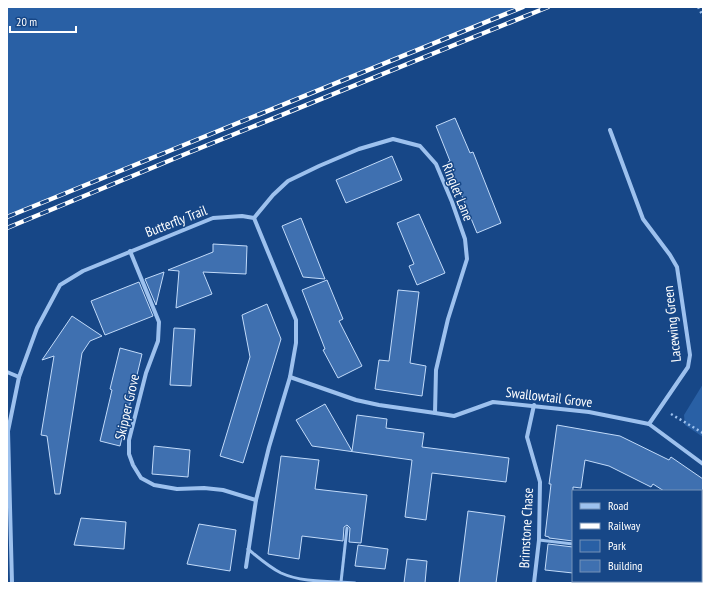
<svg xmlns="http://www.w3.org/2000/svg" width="710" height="590" viewBox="0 0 710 590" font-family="'PT Sans Narrow',sans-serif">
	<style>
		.green { fill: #2960a5 }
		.building { fill: #3f70b0; stroke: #c2dbfa }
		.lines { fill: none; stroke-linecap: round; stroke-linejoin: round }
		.path { stroke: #9dc1ee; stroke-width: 2.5; stroke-dasharray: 2 3; stroke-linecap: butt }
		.service { stroke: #9dc1ee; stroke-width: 3 }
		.minor { stroke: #9dc1ee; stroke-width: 4 }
		.rail-casing { stroke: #fff; stroke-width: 4.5 }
		.rail { stroke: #174787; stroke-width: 3; stroke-dasharray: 9; stroke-linecap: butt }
		.labels { text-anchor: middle; stroke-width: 3; stroke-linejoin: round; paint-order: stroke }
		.street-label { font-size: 14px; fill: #fff; stroke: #174787 }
	</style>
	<rect width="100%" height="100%" fill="#174787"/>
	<g class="green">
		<path d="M7,7H529L7,217Z"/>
		<path d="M703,384V437L685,425L684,415Z"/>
	</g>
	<g class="building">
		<path d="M455,118L470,153L473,152L501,223L477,233L448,162L450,161L436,126Z"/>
		<path d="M392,156L402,180L346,203L336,180Z"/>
		<path d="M419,214L445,273L417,285L409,266L414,264L397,223Z"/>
		<path d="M301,218L325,279L303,277L282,226Z"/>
		<path d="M213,244L247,246L246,274L203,272L212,294L176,308L179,271L168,270L213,252Z"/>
		<path d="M164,272L156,305L145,279Z"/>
		<path d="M327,280L343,319L339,321L362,366L338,378L323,350L325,349L302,290Z"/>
		<path d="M139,282L153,316L105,335L91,301Z"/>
		<path d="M398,290L419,292L410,363L426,366L422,396L375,389L379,360L389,361Z"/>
		<path d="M267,304L281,339L243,463L220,456L250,357L242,315Z"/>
		<path d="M72,316L102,336L90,341L82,353L60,494H55L47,436L41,435L54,356L42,360Z"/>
		<path d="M174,328L195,329L191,386L170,385Z"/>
		<path d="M120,348L142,354L120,446L100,441L112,390L110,389Z"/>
		<path d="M325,404L352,451L357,415L387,419L386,428L424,433L422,447L509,458L506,482L432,473L426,520L405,517L412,460L312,446L296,420Z"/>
		<path d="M557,425L620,436L669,460L671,457L703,479V491H664L653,484L651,487L609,466L585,460L581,488L573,487V541L549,538V537L545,536L551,484H549Z"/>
		<path d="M154,446L190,450L188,477L152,474Z"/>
		<path d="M281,456L319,460L315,489L367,495L361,543L349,542L350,528L347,525L344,527L343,541L302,536L299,559L268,554Z"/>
		<path d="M468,511L505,516L496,583H459Z"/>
		<path d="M81,518L126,522L124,549L74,545Z"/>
		<path d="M199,524L236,530L230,571L187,564Z"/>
		<path d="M548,544L573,547V573L545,570Z"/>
		<path d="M358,545L388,549L385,569L355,566Z"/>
		<path d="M407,559L427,561L425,583H404Z"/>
	</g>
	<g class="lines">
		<g class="path">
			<path d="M698,7L703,16"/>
			<path d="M671,414L703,433"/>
		</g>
		<g class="service">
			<path d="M539,540L573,544"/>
			<path d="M248,549C259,558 269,567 281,573C303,583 332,581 355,583"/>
			<path d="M341,582L347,528"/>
		</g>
		<g class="minor">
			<path d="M610,130L643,219L670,255L677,267L690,355L688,367L649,424"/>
			<path d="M254,218L273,195L288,181L319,166L359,149L393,139L420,146L436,164L452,202L465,239L467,259L448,319L436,370L435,413"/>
			<path d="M130,251L159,322L158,341L146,373L129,440V454L133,465L141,478L154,485L177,489L204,488L223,490L256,500"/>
			<path d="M7,372L19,377"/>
			<path d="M290,377L356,400L379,405L435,413L454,416L493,402L589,412L649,424L703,464"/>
			<path d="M534,405L527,437L540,482L539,540L534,583"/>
			<path d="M12,583L8,431L19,377L37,328L60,285L83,271L213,218L242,216L254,218L296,320V343L290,377L269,447L256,500L246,567"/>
		</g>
		<g class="rail-casing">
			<g id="rail">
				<path d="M7,217L523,7"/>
				<path d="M7,228L183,155L548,7"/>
			</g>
		</g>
		<use href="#rail" class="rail"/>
	</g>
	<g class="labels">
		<g class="street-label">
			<text transform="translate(458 192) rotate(68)" y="5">Ringlet Lane</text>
			<text transform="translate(176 221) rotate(-21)" y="5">Butterfly Trail</text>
			<text transform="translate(672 324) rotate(-96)" y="5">Lacewing Green</text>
			<text transform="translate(549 397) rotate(7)" y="5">Swallowtail Grove</text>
			<text transform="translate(127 407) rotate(-77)" y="5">Skipper Grove</text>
			<text transform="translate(526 528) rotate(-87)" y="5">Brimstone Chase</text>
		</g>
	</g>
	<rect width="710" height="590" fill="none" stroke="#ffffff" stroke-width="16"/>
	<rect x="572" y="490" width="130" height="92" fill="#174787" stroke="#7491b7"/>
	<rect x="580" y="503" width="20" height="6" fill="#9dc1ee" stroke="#7491b7"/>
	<text x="608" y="510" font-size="12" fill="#ffffff">Road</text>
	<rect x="580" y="523" width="20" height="6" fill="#ffffff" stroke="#7491b7"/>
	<text x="608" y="530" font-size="12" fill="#ffffff">Railway</text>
	<rect x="580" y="540" width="20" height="12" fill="#2960a5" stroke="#7491b7"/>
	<text x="608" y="550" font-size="12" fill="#ffffff">Park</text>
	<rect x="580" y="560" width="20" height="12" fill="#3f70b0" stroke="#7491b7"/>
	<text x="608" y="570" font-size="12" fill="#ffffff">Building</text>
	<path d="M10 26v6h66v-6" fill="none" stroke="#ffffff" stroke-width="2"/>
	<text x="16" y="26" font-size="12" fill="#ffffff" stroke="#174787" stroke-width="3" paint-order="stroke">20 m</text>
</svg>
